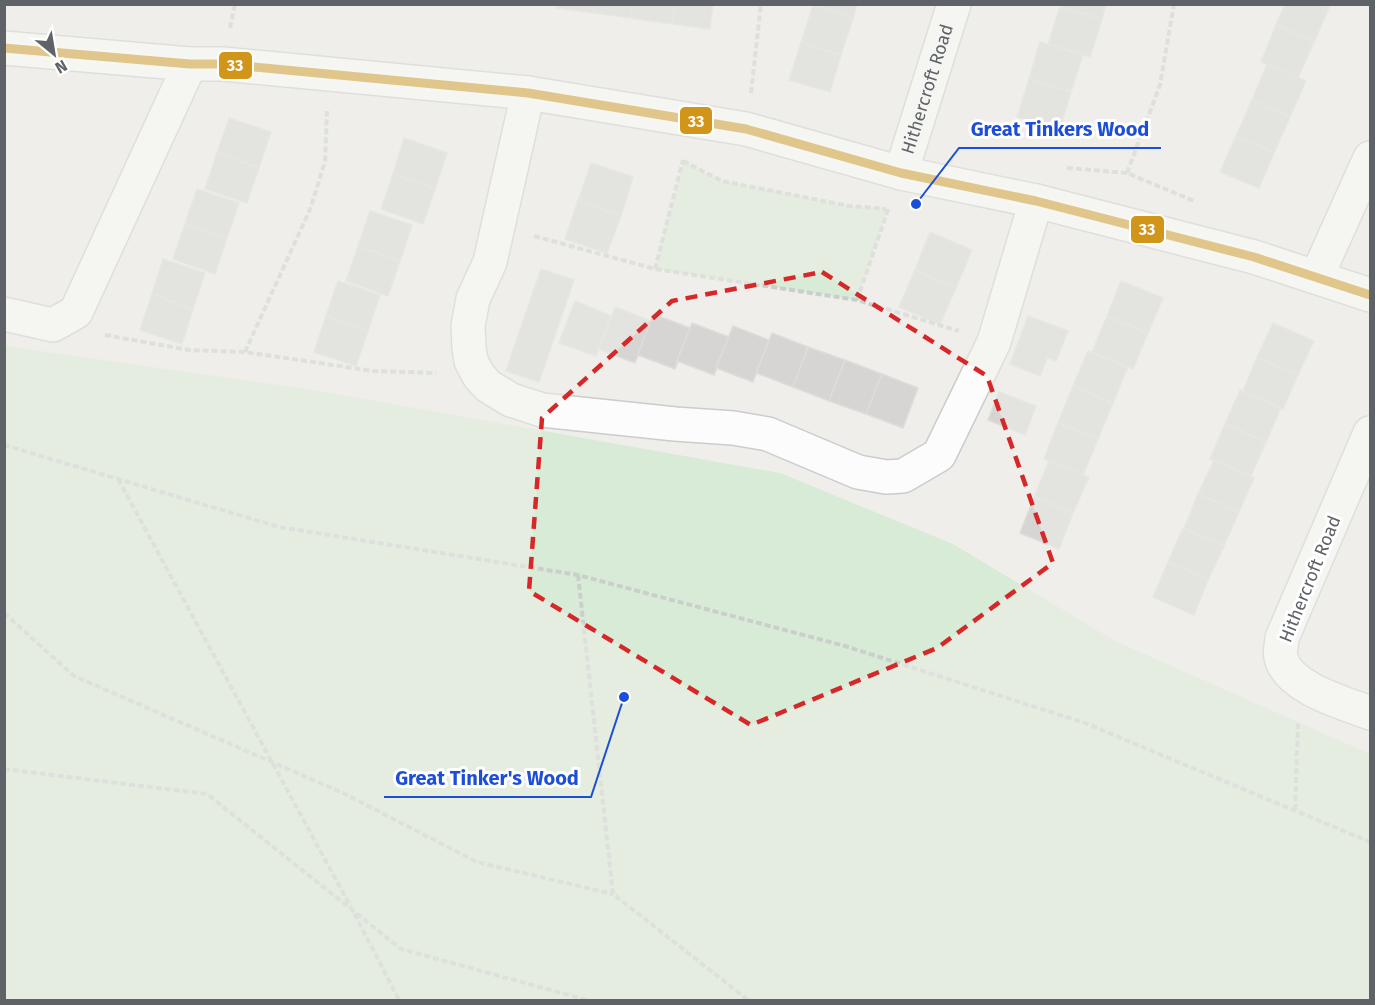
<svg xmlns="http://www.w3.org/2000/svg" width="1375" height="1005" viewBox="0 0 1375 1005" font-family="'Fira Sans',sans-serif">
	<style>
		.green { fill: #d8ebd6 }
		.building { fill: #d6d5d3; stroke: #deddd9; stroke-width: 1.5 }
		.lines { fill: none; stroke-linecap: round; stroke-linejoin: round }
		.minor-casing { stroke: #cbcccc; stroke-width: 36 }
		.path { stroke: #cacfcc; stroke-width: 4; stroke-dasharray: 6 3; stroke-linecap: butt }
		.minor { stroke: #fdfcfc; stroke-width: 33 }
		.bus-1-casing { stroke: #fff; stroke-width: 14 }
		.bus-1 { stroke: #d1951a; stroke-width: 9 }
		.marked { fill: none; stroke: #d62828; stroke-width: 4.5; stroke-dasharray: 12 8; stroke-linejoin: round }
		.labels { text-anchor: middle; stroke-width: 6; stroke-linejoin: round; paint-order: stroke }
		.street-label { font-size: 18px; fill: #5f6368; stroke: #fff }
		.leader { fill: none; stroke: #1d4ed8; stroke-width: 2 }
		.callout-dot { fill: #1d4ed8; stroke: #fff; stroke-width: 2 }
		.callout-label { font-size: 20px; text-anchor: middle; font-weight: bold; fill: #1d4ed8; stroke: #fff; stroke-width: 6; stroke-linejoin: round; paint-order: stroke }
		.line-badge { stroke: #fff; stroke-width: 2 }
		.badge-label { font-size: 16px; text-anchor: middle; font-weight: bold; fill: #fff }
	</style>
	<rect width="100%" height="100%" fill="#efeeea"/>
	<g class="green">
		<path d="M683,161L722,181L849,206L888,209L857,300L655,269Z"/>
		<path d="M5,346L314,390L780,473L953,544L1115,641L1370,754V1000H5Z"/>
	</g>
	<g class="building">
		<path d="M558,4H595L594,13L557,8Z"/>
		<path d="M595,4H633L631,18L594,13Z"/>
		<path d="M633,4H675L672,24L631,18Z"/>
		<path d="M675,4H713L710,29L672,24Z"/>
		<path d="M813,4H857L853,18Z"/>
		<path d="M1060,4H1106L1102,19L1060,7Z"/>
		<path d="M1285,4L1330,6L1314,42L1276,25Z"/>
		<path d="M813,5L853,18L841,55L801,43Z"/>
		<path d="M1060,7L1102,19L1090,57L1048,44Z"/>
		<path d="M1276,25L1314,42L1298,78L1261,62Z"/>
		<path d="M1040,42L1083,55L1071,92L1029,79Z"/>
		<path d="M801,43L841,55L830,92L789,80Z"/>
		<path d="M1267,64L1306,81L1290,117L1252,100Z"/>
		<path d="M1029,79L1071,92L1060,129L1017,117Z"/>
		<path d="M1252,100L1290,117L1274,153L1236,136Z"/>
		<path d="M229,118L271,132L259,168L217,153Z"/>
		<path d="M1236,136L1274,153L1259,188L1220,172Z"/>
		<path d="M404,138L447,153L435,189L393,174Z"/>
		<path d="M217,153L259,168L247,203L205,189Z"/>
		<path d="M591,163L633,177L621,216L578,201Z"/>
		<path d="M393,174L435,189L423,224L381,209Z"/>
		<path d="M197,189L239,203L227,238L185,224Z"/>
		<path d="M578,201L621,216L607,253L565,239Z"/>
		<path d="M370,211L412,225L400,261L358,246Z"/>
		<path d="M185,224L227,238L215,274L173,259Z"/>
		<path d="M930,232L972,250L956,288L915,270Z"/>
		<path d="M358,246L400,261L388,296L346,281Z"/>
		<path d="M163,259L205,273L193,309L152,294Z"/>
		<path d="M541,269L574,280L539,382L506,371Z"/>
		<path d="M915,270L956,288L940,324L899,307Z"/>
		<path d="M338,281L380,295L368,331L326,316Z"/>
		<path d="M1121,281L1163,298L1148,333L1107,316Z"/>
		<path d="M152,294L193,309L182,344L140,330Z"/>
		<path d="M575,301L611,316L596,356L559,343Z"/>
		<path d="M615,307L651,321L635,363L599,349Z"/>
		<path d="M653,314L690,328L675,369L638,355Z"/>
		<path d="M326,316L368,331L356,366L314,352Z"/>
		<path d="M1028,316L1068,331L1056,361L1047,358L1040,376L1010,364Z"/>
		<path d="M1107,316L1148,333L1133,369L1092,352Z"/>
		<path d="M692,323L729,337L714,375L677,361Z"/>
		<path d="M1273,323L1314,341L1298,375L1257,357Z"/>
		<path d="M733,326L769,340L753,382L716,368Z"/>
		<path d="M772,333L808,347L793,387L756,373Z"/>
		<path d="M808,347L845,360L829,401L793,387Z"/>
		<path d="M1088,351L1128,367L1113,403L1073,386Z"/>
		<path d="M1257,357L1298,375L1283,409L1243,391Z"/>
		<path d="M845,360L882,374L866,414L829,401Z"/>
		<path d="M882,374L918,388L903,428L866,414Z"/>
		<path d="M1073,386L1113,403L1098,439L1058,423Z"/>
		<path d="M1240,390L1281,408L1266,442L1225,424Z"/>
		<path d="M999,392L1036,406L1025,435L988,420Z"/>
		<path d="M1058,423L1098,439L1083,475L1044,459Z"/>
		<path d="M1225,424L1266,442L1251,476L1210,459Z"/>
		<path d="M1214,460L1254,478L1239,512L1198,494Z"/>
		<path d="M1049,461L1089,477L1073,513L1034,497Z"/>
		<path d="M1198,494L1239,512L1224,546L1184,529Z"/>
		<path d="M1034,497L1073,513L1059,549L1020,533Z"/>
		<path d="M1183,528L1224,546L1208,580L1168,562Z"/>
		<path d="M1168,562L1208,580L1194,615L1153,597Z"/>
	</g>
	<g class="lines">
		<g class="minor-casing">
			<g id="minor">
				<path d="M4,48L190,64H223L528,93L746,129L901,173L1036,201L1254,257L1370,295"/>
				<path d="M528,93L490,262L473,299L468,326L469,348L471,361L479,376L488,386L511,400L542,410L675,424L733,428L768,434L858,472L886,477L903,476L939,455L994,342L1036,201"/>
				<path id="s1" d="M901,173L954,4"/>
				<path d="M1317,276L1370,158"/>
				<path d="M4,314L53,325L76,312L190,64"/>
				<path d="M1370,433L1282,638C1282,644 1279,652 1281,657C1287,688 1345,703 1370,713"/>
			</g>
		</g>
		<g class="path">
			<path d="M230,28L235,4"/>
			<path d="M751,93L761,4"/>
			<path d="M683,161L722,181L849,206L886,209"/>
			<path d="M1067,168L1127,173L1194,201"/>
			<path d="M1127,173L1160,85L1174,4"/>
			<path d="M534,236L655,269L857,300L959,331"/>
			<path d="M655,269L683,160"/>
			<path d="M857,300L889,207"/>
			<path d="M105,335L189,350L245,352L373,371L436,373"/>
			<path d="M245,352L311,207L325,161L327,111"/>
			<path d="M4,445L279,527L578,575L845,646L1085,723L1370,842"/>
			<path d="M118,479L353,911L399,1000"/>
			<path d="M578,575L613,894L748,1000"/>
			<path d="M4,613L74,676L343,793L477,862L613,894"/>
			<path d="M4,769L207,794L401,949L587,1000"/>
			<path d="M1295,810L1298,724"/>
		</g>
		<use href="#minor" class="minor"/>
		<g class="bus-1-casing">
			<path id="bus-1" d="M4,48L190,64H223L528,93L746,129L901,173L1036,201L1254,257L1370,295"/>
		</g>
		<use href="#bus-1" class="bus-1"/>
	</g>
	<path d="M0 0H1375V1005H0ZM822,272L987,376L1053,563L937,648L751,725L529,591L542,418L672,301Z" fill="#efeeea" fill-opacity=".55" fill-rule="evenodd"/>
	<path class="marked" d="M822,272L987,376L1053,563L937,648L751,725L529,591L542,418L672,301Z"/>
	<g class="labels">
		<g class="street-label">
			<text dy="6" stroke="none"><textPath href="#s1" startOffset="88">Hithercroft Road</textPath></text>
			<text transform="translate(1310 579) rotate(-68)" y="6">Hithercroft Road</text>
		</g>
	</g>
	<path class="leader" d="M916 204L959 148H1161M624 697L591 797H384"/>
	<g class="callout-dot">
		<circle cx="916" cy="204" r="6"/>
		<circle cx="624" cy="697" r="6"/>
	</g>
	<g class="callout-label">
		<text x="1060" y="136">Great Tinkers Wood</text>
		<text x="487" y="785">Great Tinker's Wood</text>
	</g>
	<g class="line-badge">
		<rect x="218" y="51" width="35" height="29" rx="6" fill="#d1951a"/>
		<rect x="679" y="106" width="34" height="29" rx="6" fill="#d1951a"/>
		<rect x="1130" y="215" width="35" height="29" rx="6" fill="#d1951a"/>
	</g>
	<g class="badge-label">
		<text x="235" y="71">33</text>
		<text x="696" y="127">33</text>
		<text x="1147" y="235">33</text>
	</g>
	<rect width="1375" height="1005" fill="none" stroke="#5f6368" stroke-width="12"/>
	<g transform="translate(54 54) rotate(150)" stroke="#ffffff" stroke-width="4.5" paint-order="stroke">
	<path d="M0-4.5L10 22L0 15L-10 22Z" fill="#5f6368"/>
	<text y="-9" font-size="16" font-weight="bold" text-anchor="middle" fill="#5f6368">N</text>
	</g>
</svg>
